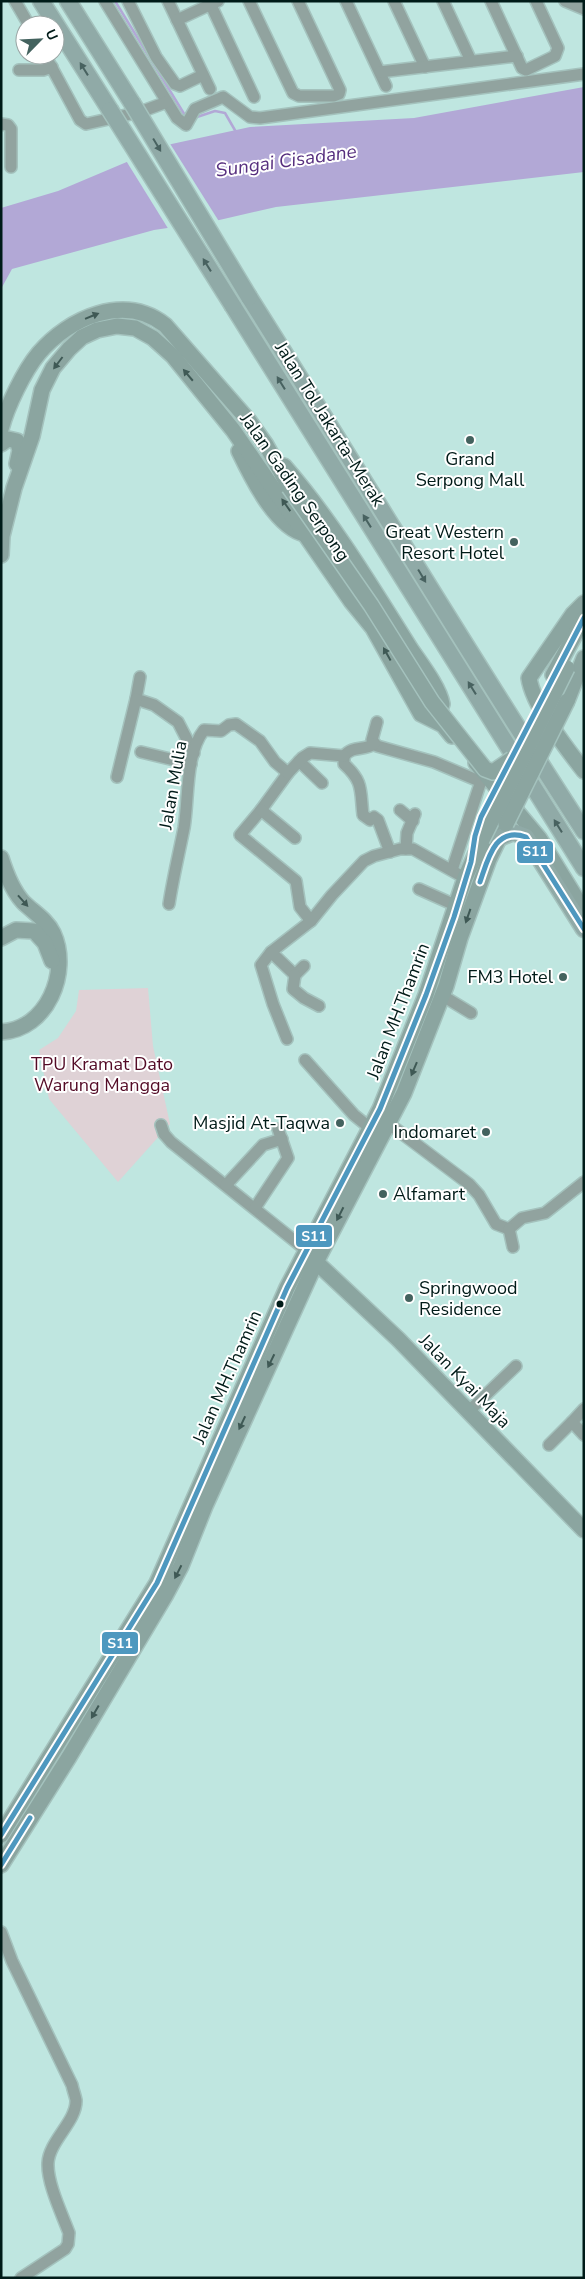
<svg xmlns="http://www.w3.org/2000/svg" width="585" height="2279" viewBox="0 0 585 2279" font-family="'Nunito Sans',sans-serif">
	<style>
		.green { fill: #dfd2d6 }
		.water { fill: #b2a8d6 }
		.pier { fill: #bfe6e0 }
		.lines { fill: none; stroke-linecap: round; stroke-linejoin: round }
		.stream { stroke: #b2a8d6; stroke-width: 2.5 }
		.minor-casing { stroke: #a4c2bd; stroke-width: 14 }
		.major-casing { stroke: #a4c2bd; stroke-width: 18 }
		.highway-casing { stroke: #a4c2bd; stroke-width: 19 }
		.minor { stroke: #91a39f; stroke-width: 11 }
		.major { stroke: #8ba5a0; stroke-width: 15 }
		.highway { stroke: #90aaa7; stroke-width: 16 }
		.major-bridge-casing { stroke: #a4c2bd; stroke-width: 18; stroke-linecap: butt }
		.highway-bridge-casing { stroke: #a4c2bd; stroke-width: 19; stroke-linecap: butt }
		.major-bridge { stroke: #8ba5a0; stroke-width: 15 }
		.highway-bridge { stroke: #90aaa7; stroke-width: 16 }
		.bus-1-casing { stroke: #fff; stroke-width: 9 }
		.bus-1 { stroke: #4e98bf; stroke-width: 5 }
		.oneway { fill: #486260 }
		.oneway2 { fill: #3f5955 }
		.poi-dot { fill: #43625e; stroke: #fff; stroke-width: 2 }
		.bus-dot { fill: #001b18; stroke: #fff; stroke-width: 2 }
		.labels { text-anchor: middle; stroke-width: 4; stroke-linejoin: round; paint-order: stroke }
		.street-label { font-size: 18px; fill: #001b18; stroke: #fff }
		.poi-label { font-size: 18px; fill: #001b18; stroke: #fff; text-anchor: end }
		.park-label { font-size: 18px; fill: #530b26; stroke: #fff }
		.water-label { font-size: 19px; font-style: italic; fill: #562e7e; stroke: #fff }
		.line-badge { stroke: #fff; stroke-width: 2 }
		.badge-label { font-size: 14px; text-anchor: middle; font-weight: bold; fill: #fff }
	</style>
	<rect width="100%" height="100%" fill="#bfe6e0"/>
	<path class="green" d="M148,988L153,1046L170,1124L118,1182L49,1099L39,1050L58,1038L76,1011L79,990Z"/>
	<path class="water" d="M584,87V172L276,207L215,221L154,230L12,269L1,289V208L58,191L167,145L250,127L414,118Z"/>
	<path class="pier" d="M169,142L220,223L169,230L125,159Z"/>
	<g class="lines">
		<g class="stream">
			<path d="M115,1L186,117"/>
			<path d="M194,118L215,111L225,113L236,132"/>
		</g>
		<g class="minor-casing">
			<g id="minor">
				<path d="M15,1L29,25"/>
				<path d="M105,1L177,118L186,125L195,109L223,97L250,117L260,118L584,74"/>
				<path d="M128,1L156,57L175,84L180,86L203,75"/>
				<path d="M168,1L210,89"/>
				<path d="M209,1L254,97"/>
				<path d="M249,1L293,93L299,96H334L339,94L340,90L298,1"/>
				<path d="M346,1L386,86"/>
				<path d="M394,1L425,67"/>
				<path d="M443,1L471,61"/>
				<path d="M491,1L522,68L526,70L555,56L558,48L536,1"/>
				<path d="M565,1L584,9"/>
				<path d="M177,20L218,1"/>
				<path d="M45,55L80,120L86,124L140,112L167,102"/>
				<path d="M19,70H43L52,67"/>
				<path d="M380,72L517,56"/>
				<path d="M1,124L8,125L11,129V167"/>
				<path d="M140,677L136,699L154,705L178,722L194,753"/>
				<path d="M377,722L372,740L377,746L434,762L479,781L480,784L452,870"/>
				<path d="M141,752L191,764"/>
				<path d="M344,756V764C364,782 360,791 363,815L370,820L374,817L378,820L390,852"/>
				<path d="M344,756C353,745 364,751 374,744"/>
				<path d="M299,761L322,783"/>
				<path d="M288,773L261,810L240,835L296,881L300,907L311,921"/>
				<path d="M117,777L136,699"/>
				<path d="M261,810L295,838"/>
				<path d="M400,810L413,821"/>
				<path d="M406,849L407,833L415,814"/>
				<path d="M419,889L457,906"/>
				<path d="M169,904C173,878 179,853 184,828C189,799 185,754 204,730L221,731L229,725L236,724L260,741L275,762L288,773L302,758L310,753L344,756"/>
				<path d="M271,952L295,975L304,966"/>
				<path d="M295,975L293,989L304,998L319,1006"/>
				<path d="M443,996L471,1013"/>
				<path d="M287,1039L273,1004L261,965L271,952L311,921L332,895L364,861L374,856L400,849H413L465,878"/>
				<path d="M305,1060L354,1115L370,1128"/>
				<path d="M388,1123L469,1184L479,1195L496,1224L509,1229"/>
				<path d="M161,1125L164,1134L171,1142L306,1250"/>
				<path d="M226,1185L263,1145L282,1139"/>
				<path d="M255,1208L288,1158L278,1129"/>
				<path d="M509,1229L522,1218L545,1213L584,1182"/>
				<path d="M509,1229L513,1247"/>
				<path d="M584,1409L572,1422L584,1435"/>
				<path d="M468,1412L516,1366"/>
				<path d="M549,1445L572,1422"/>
				<path d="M1,1932L12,1961L72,2085C73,2090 75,2095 76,2100C77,2121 49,2141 48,2163C47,2183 62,2214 69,2233L68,2244L65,2249L21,2278"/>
			</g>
		</g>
		<g class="major-casing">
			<g id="major">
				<path d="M1,429C7,406 24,371 39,353C69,318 124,293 165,325L249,421L266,445L289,487"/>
				<path d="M1,444L8,439L17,441L20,450L17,464"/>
				<path d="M239,451C251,476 276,528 305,534"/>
				<path d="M284,466C332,521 371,586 410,648C420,663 439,687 442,704L440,709L429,714"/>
				<path d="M1,555L2,536L14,488L32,436L42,390L53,368L69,349L82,337L97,330L117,326L135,328L153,338L173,356L233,430L351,601L373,628L421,714L443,725L452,736"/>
				<path d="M584,603L573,614L529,678C533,706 567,749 584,771"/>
				<path d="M553,675L584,618"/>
				<path d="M567,701L584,658"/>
				<path d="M476,763L539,838L584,911"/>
				<path d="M1,858C6,874 12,890 23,902C33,912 47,920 53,933C71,972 47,1030 1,1032"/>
				<path d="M1,938L16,930L34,931L45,943L52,961"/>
				<path d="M316,1262L398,1339L584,1530"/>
				<path d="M1,1835L157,1583L287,1288L380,1109L426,995L465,878L482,840"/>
				<path d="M1,1865L69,1757L165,1596L181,1566L205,1506L316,1262L404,1093L446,986L460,938L489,859L504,828"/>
			</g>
		</g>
		<g class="highway-casing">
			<g id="highway">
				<path d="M41,1L110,110"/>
				<path d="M68,1L132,103"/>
				<path d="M249,297C361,474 469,655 584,831"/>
				<path d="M233,306L584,868"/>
				<path d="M499,838L513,832L526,837L584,929"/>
			</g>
		</g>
		<use href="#minor" class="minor"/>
		<use href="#major" class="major"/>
		<use href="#highway" class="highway"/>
		<g class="major-bridge-casing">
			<g id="major-bridge">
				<path d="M289,487L371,605L432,702L485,769L493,772L512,759"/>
				<path d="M506,824L567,701"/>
				<path d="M482,840L567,668"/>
			</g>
		</g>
		<g class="highway-bridge-casing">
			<g id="highway-bridge">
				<path d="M132,103L249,297"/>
				<path d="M110,110L233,306"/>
			</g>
		</g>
		<use href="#major-bridge" class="major-bridge"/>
		<use href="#highway-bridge" class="highway-bridge"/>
		<g class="bus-1-casing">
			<g id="bus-1">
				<path d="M480,882C488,859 495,826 526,837L584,929"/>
				<path d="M1,1835L157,1583L287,1288L380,1109L426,995L454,917L471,862L475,836L481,817L584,618"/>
				<path d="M1,1865L30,1818"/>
			</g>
		</g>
		<use href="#bus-1" class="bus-1"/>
	</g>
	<defs><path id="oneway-solid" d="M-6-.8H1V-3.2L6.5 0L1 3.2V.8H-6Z" transform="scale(1.25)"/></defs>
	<g class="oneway">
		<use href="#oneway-solid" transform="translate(84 69) rotate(-122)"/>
		<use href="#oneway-solid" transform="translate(157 145) rotate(59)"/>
		<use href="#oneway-solid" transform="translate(207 265) rotate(-122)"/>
		<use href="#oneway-solid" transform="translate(281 383) rotate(-122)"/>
		<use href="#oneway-solid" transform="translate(367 521) rotate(-122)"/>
		<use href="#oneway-solid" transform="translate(422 576) rotate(59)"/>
		<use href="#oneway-solid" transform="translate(472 688) rotate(-122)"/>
		<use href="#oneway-solid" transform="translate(558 826) rotate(-122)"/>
	</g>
	<g class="oneway2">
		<use href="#oneway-solid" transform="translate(92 316) rotate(-22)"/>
		<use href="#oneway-solid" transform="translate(58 363) rotate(127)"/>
		<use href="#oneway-solid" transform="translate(188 375) rotate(-130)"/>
		<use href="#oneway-solid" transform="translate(286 505) rotate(-125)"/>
		<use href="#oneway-solid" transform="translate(387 654) rotate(-119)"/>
		<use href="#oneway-solid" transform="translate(23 901) rotate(48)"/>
		<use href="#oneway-solid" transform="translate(468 916) rotate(109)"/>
		<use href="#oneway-solid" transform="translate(414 1069) rotate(113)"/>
		<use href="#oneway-solid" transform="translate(340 1214) rotate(117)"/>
		<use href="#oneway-solid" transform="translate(271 1361) rotate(116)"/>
		<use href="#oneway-solid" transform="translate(242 1423) rotate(115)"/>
		<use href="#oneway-solid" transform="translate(178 1572) rotate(117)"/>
		<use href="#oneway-solid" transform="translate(95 1712) rotate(120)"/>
	</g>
	<g class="poi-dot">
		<circle cx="470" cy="440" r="5"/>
		<circle cx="514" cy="542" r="5"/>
		<circle cx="563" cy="977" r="5"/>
		<circle cx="340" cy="1123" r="5"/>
		<circle cx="486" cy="1132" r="5"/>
		<circle cx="383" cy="1194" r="5"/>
		<circle cx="409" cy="1298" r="5"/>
	</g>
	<circle class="bus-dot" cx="280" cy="1304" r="4.5"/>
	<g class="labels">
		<g class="street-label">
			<text transform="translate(330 424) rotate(58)" y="6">Jalan Tol Jakarta–Merak</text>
			<text transform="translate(295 487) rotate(55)" y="6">Jalan Gading Serpong</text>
			<text transform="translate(173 785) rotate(-80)" y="6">Jalan Mulia</text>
			<text transform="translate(398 1011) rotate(-69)" y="6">Jalan MH.Thamrin</text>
			<text transform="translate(227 1377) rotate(-66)" y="6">Jalan MH.Thamrin</text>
			<text transform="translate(465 1381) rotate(46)" y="6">Jalan Kyai Maja</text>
		</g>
		<g class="poi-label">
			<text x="470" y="465" text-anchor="middle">Grand<tspan x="470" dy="21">Serpong Mall</tspan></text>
			<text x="504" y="538">Great Western<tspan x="504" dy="21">Resort Hotel</tspan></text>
			<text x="553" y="983">FM3 Hotel</text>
			<text x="330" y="1129">Masjid At-Taqwa</text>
			<text x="476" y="1138">Indomaret</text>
			<text x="393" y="1200" text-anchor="start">Alfamart</text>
			<text x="419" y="1294" text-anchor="start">Springwood<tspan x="419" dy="21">Residence</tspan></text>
		</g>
		<g class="park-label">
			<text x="102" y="1070">TPU Kramat Dato<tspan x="102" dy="21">Warung Mangga</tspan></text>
		</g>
		<g class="water-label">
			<text transform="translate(286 160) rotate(-8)" y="7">Sungai Cisadane</text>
		</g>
	</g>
	<g class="line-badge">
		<rect x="516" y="840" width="38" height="24" rx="5" fill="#4e98bf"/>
		<rect x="295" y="1224" width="38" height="24" rx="5" fill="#4e98bf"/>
		<rect x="101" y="1631" width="38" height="24" rx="5" fill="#4e98bf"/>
	</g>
	<g class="badge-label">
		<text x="535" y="856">S11</text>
		<text x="314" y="1241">S11</text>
		<text x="120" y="1648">S11</text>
	</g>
	<rect width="585" height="2279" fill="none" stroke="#001b18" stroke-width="5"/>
	<g transform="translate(40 40) rotate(66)"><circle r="24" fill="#ffffff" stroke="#99a4a3"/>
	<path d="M0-4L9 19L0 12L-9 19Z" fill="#43625e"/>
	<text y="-8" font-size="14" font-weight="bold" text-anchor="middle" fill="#001b18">U</text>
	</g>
</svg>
